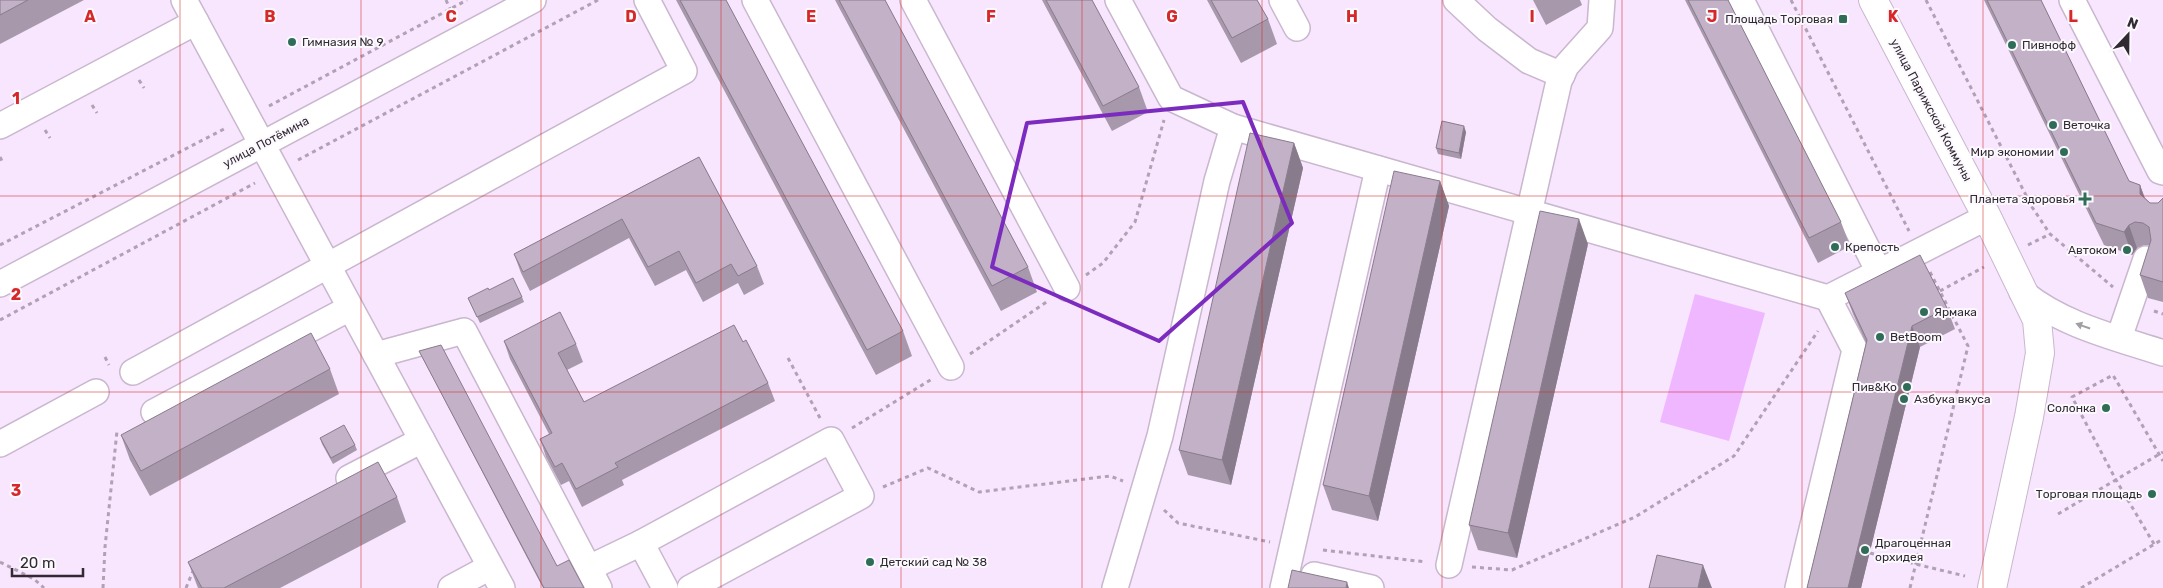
<svg xmlns="http://www.w3.org/2000/svg" width="2163" height="588" viewBox="0 0 2163 588" font-family="Rubik,sans-serif">
	<style>
		.green { fill: #efb7ff }
		.lines { fill: none; stroke-linecap: round; stroke-linejoin: round }
		.minor-casing { stroke: #c9b7ce; stroke-width: 28 }
		.major-casing { stroke: #c9b7ce; stroke-width: 30 }
		.path { stroke: #b0a1b4; stroke-width: 3; stroke-dasharray: 4 4; stroke-linecap: butt }
		.minor { stroke: #fff; stroke-width: 25 }
		.major { stroke: #fff; stroke-width: 28 }
		.wall { fill: #a898ac }
		.shaded-wall { fill: #887c8c }
		.building { fill: #c3b1c8; stroke: #887c8c }
		.oneway { fill: #a29fa3 }
		.marked { fill: none; stroke: #7b2cbf; stroke-width: 4; stroke-linejoin: round }
		.grid { fill: none; stroke: #d62828; stroke-width: 1; stroke-opacity: 0.55 }
		.poi-dot { fill: #306d59; stroke: #fcf9fe; stroke-width: 2 }
		.labels { text-anchor: middle; stroke-width: 4; stroke-linejoin: round; paint-order: stroke }
		.poi-label { font-size: 12px; fill: #312a33; stroke: #fcf9fe; text-anchor: start }
		.street-label { font-size: 12px; fill: #312a33; stroke: #fcf9fe }
		.grid-label { font-size: 16px; text-anchor: middle; font-weight: bold; fill: #d62828; stroke: #fcf9fe; stroke-width: 4; stroke-linejoin: round; paint-order: stroke }
	</style>
	<rect width="100%" height="100%" fill="#f8e5fe"/>
	<path class="green" d="M1695,294L1765,313L1729,441L1660,422Z"/>
	<g class="lines">
		<g class="minor-casing">
			<g id="minor">
				<path d="M184,0L502,588"/>
				<path d="M755,0L951,367"/>
				<path d="M913,0L1067,288"/>
				<path d="M1118,0L1171,98L1233,127L1828,298L1987,217"/>
				<path d="M1282,0L1297,28"/>
				<path d="M1456,0L1487,29L1529,61L1562,75"/>
				<path d="M1741,0L1879,272"/>
				<path d="M2072,0L2160,171L2163,172"/>
				<path d="M0,126L196,22"/>
				<path d="M0,284L533,0"/>
				<path d="M2022,292C2062,325 2114,337 2163,353"/>
				<path d="M2119,338L2146,259"/>
				<path d="M376,355L464,331L599,588"/>
				<path d="M133,372L684,71L647,0"/>
				<path d="M154,412L350,308"/>
				<path d="M0,444L96,392"/>
				<path d="M349,478L422,440"/>
				<path d="M641,543L831,440L861,496L690,588"/>
				<path d="M1449,565L1559,81L1566,66L1600,28L1602,0"/>
				<path d="M589,568L641,543L665,588"/>
				<path d="M1314,575L1371,588"/>
				<path d="M451,588L490,567"/>
				<path d="M1115,588L1160,436L1217,181L1233,127"/>
				<path d="M1283,588L1378,169"/>
				<path d="M1798,588L1855,350L1828,298"/>
			</g>
		</g>
		<g class="major-casing">
			<path id="major" d="M1873,0L1987,217L2037,320L2040,353L2029,417L1992,588"/>
		</g>
		<g class="path">
			<path d="M446,0L450,9"/>
			<path d="M1791,0L1909,231"/>
			<path d="M1926,0L2032,207L2050,234L2113,287"/>
			<path d="M139,80L144,88"/>
			<path d="M92,105L97,113"/>
			<path d="M269,106L467,0"/>
			<path d="M45,130L50,138"/>
			<path d="M0,157L3,163"/>
			<path d="M298,160L598,0"/>
			<path d="M0,245L226,128"/>
			<path d="M2028,245L2050,234"/>
			<path d="M1086,275L1103,263L1135,222L1164,120"/>
			<path d="M1940,291L1984,267"/>
			<path d="M2154,311L2163,314"/>
			<path d="M0,320L255,183"/>
			<path d="M970,354L1048,301"/>
			<path d="M105,357L109,365"/>
			<path d="M788,358L820,418"/>
			<path d="M852,428L932,379"/>
			<path d="M883,487L928,468L979,492L1110,476L1123,481"/>
			<path d="M1164,510L1178,523L1270,542"/>
			<path d="M2058,514L2163,452"/>
			<path d="M2154,544L2116,480L2072,397L2113,375L2163,461"/>
			<path d="M1323,550L1426,562"/>
			<path d="M1870,553L1965,576"/>
			<path d="M0,562L34,579L44,588"/>
			<path d="M1472,567L1512,570L1635,517L1734,456L1818,331"/>
			<path d="M103,588L105,547L117,431"/>
			<path d="M186,588L193,571"/>
			<path d="M1910,588L1968,346L1930,272"/>
			<path d="M2081,588L2163,539"/>
		</g>
		<use href="#minor" class="minor"/>
		<use href="#major" class="major"/>
	</g>
	<g class="wall">
		<path d="M0,0H84L0,44Z"/>
		<path d="M676,0H726L903,331L912,356L876,375Z"/>
		<path d="M835,0H885L1028,267L1037,292L1001,311Z"/>
		<path d="M1042,0H1092L1139,87L1148,112L1112,131Z"/>
		<path d="M1207,0H1257L1268,19L1277,44L1241,63Z"/>
		<path d="M1533,0H1580L1582,5L1546,25Z"/>
		<path d="M1685,0H1728L1841,222L1850,246L1818,263Z"/>
		<path d="M1984,0H2041L2129,181L2140,185L2145,198L2150,203H2158L2163,198V302L2148,298L2140,275L2150,245H2144L2137,248L2132,255L2104,245Z"/>
		<path d="M1466,132L1461,159L1438,154L1436,148Z"/>
		<path d="M1294,143L1303,168L1231,485L1188,475L1179,450Z"/>
		<path d="M699,157L757,266L764,284L744,295L738,283L703,302L686,270L655,286L629,238L530,291L521,273L514,254Z"/>
		<path d="M1440,181L1449,206L1378,521L1332,510L1323,485Z"/>
		<path d="M1588,244L1517,558L1478,550L1469,525Z"/>
		<path d="M489,290L522,297L524,302L480,323L468,298Z"/>
		<path d="M1845,293L1947,308L1955,329L1920,347L1861,588H1807L1866,343L1853,314Z"/>
		<path d="M504,341L576,344L583,362L567,370L584,402L743,342L768,383L775,401L622,480L624,485L582,507L569,481L561,485L546,457L540,439L549,434L510,359Z"/>
		<path d="M419,351L557,566L584,588H543L422,357Z"/>
		<path d="M330,369L339,394L150,496L130,460L121,435Z"/>
		<path d="M320,438L355,445L357,450L333,464L322,444Z"/>
		<path d="M397,497L406,522L280,588H198L188,562Z"/>
	</g>
	<g class="shaded-wall">
		<path d="M1464,126L1466,132L1461,159L1459,153Z"/>
		<path d="M1294,143L1303,168L1231,485L1222,460Z"/>
		<path d="M1440,181L1449,206L1378,521L1369,496Z"/>
		<path d="M2140,185L2148,208L2140,194Z"/>
		<path d="M1579,219L1588,244L1517,558L1508,533Z"/>
		<path d="M2129,225L2137,248L2132,255L2124,232Z"/>
		<path d="M1912,326L1920,347L1861,588H1848Z"/>
		<path d="M1703,565L1712,588H1698Z"/>
		<path d="M1347,582L1349,588H1346Z"/>
	</g>
	<g class="building">
		<path d="M0,0H28L0,15Z"/>
		<path d="M680,0H726L903,331L867,350Z"/>
		<path d="M839,0H885L1028,267L992,286Z"/>
		<path d="M1046,0H1092L1139,87L1103,106Z"/>
		<path d="M1211,0H1257L1268,19L1232,38Z"/>
		<path d="M1688,0H1728L1841,222L1809,238Z"/>
		<path d="M1987,0H2041L2129,181L2140,185V194L2150,203H2158L2163,198V282L2140,275L2151,240L2149,227L2143,223L2135,222L2129,225L2124,232L2096,223Z"/>
		<path d="M1442,121L1464,126L1459,153L1436,148Z"/>
		<path d="M1250,133L1294,143L1222,460L1179,450Z"/>
		<path d="M699,157L757,266L738,276L731,264L696,283L679,251L648,267L622,219L523,272L514,254Z"/>
		<path d="M1394,171L1440,181L1369,496L1323,485Z"/>
		<path d="M1540,211L1579,219L1508,533L1469,525Z"/>
		<path d="M1920,255L1947,308L1912,326L1848,588H1807L1867,340L1845,293Z"/>
		<path d="M513,278L522,297L477,317L468,298L488,288L489,290Z"/>
		<path d="M560,312L576,344L558,353L584,402L734,325L743,342L746,340L768,383L615,463L618,467L576,489L562,463L555,467L540,439L552,433L504,341Z"/>
		<path d="M311,333L330,369L141,471L121,435Z"/>
		<path d="M441,345L557,566L569,560L584,588H544L419,351Z"/>
		<path d="M344,425L355,445L331,458L320,438Z"/>
		<path d="M378,462L397,497L224,588H202L188,562Z"/>
		<path d="M1657,555L1703,565L1698,588H1649Z"/>
		<path d="M1292,570L1347,582L1346,588H1288Z"/>
	</g>
	<defs><path id="oneway-solid" d="M-6-.8H1V-3.2L6.5 0L1 3.2V.8H-6Z" transform="scale(1.25)"/></defs>
	<use class="oneway" href="#oneway-solid" transform="translate(2083 326) rotate(-161)"/>
	<path class="marked" d="M1243,102L1292,223L1159,341L992,267L1027,123Z"/>
	<path class="grid" d="M180,0V588M361,0V588M541,0V588M721,0V588M901,0V588M1082,0V588M1262,0V588M1442,0V588M1622,0V588M1802,0V588M1983,0V588M0,196H2163M0,392H2163"/>
	<g class="poi-dot">
		<rect x="1838" y="14" width="10" height="10" rx="2.5"/>
		<circle cx="292" cy="42" r="5"/>
		<circle cx="2012" cy="45" r="5"/>
		<circle cx="2053" cy="125" r="5"/>
		<circle cx="2064" cy="152" r="5"/>
		<path d="M2082.5 191.5h5v5h5v5h-5v5h-5v-5h-5v-5h5z"/>
		<circle cx="1835" cy="247" r="5"/>
		<circle cx="2127" cy="250" r="5"/>
		<circle cx="1924" cy="312" r="5"/>
		<circle cx="1880" cy="337" r="5"/>
		<circle cx="1907" cy="387" r="5"/>
		<circle cx="1904" cy="399" r="5"/>
		<circle cx="2106" cy="408" r="5"/>
		<circle cx="2152" cy="494" r="5"/>
		<circle cx="1865" cy="550" r="5"/>
		<circle cx="870" cy="562" r="5"/>
	</g>
	<g class="labels">
		<g class="poi-label">
			<text x="1833" y="23" text-anchor="end">Площадь Торговая</text>
			<text x="302" y="46">Гимназия № 9</text>
			<text x="2022" y="49">Пивнофф</text>
			<text x="2063" y="129">Веточка</text>
			<text x="2054" y="156" text-anchor="end">Мир экономии</text>
			<text x="2075" y="203" text-anchor="end">Планета здоровья</text>
			<text x="1845" y="251">Крепость</text>
			<text x="2117" y="254" text-anchor="end">Автоком</text>
			<text x="1934" y="316">Ярмака</text>
			<text x="1890" y="341">BetBoom</text>
			<text x="1897" y="391" text-anchor="end">Пив&amp;Ко</text>
			<text x="1914" y="403">Азбука вкуса</text>
			<text x="2096" y="412" text-anchor="end">Солонка</text>
			<text x="2142" y="498" text-anchor="end">Торговая площадь</text>
			<text x="1875" y="547">Драгоценная<tspan x="1875" dy="14">орхидея</tspan></text>
			<text x="880" y="566">Детский сад № 38</text>
		</g>
		<g class="street-label">
			<text transform="translate(1931 110) rotate(62)" y="4">улица Парижской Коммуны</text>
			<text transform="translate(266 142) rotate(-28)" y="4">улица Потёмина</text>
		</g>
	</g>
	<g class="grid-label">
		<text x="90" y="22">A</text>
		<text x="270" y="22">B</text>
		<text x="451" y="22">C</text>
		<text x="631" y="22">D</text>
		<text x="811" y="22">E</text>
		<text x="991" y="22">F</text>
		<text x="1172" y="22">G</text>
		<text x="1352" y="22">H</text>
		<text x="1532" y="22">I</text>
		<text x="1712" y="22">J</text>
		<text x="1893" y="22">K</text>
		<text x="2073" y="22">L</text>
		<text x="16" y="104">1</text>
		<text x="16" y="300">2</text>
		<text x="16" y="496">3</text>
	</g>
	<g transform="translate(2128 35) rotate(22)" stroke="#fcf9fe" stroke-width="4" paint-order="stroke">
	<path d="M0-4L9 19L0 12L-9 19Z" fill="#312a33"/>
	<text y="-8" font-size="14" font-weight="bold" text-anchor="middle" fill="#312a33">N</text>
	</g>
	<path d="M12 568v8h71v-8" fill="none" stroke="#312a33" stroke-width="2.5"/>
	<text x="20" y="568" font-size="15" fill="#312a33" stroke="#fcf9fe" stroke-width="4" paint-order="stroke">20 m</text>
</svg>
